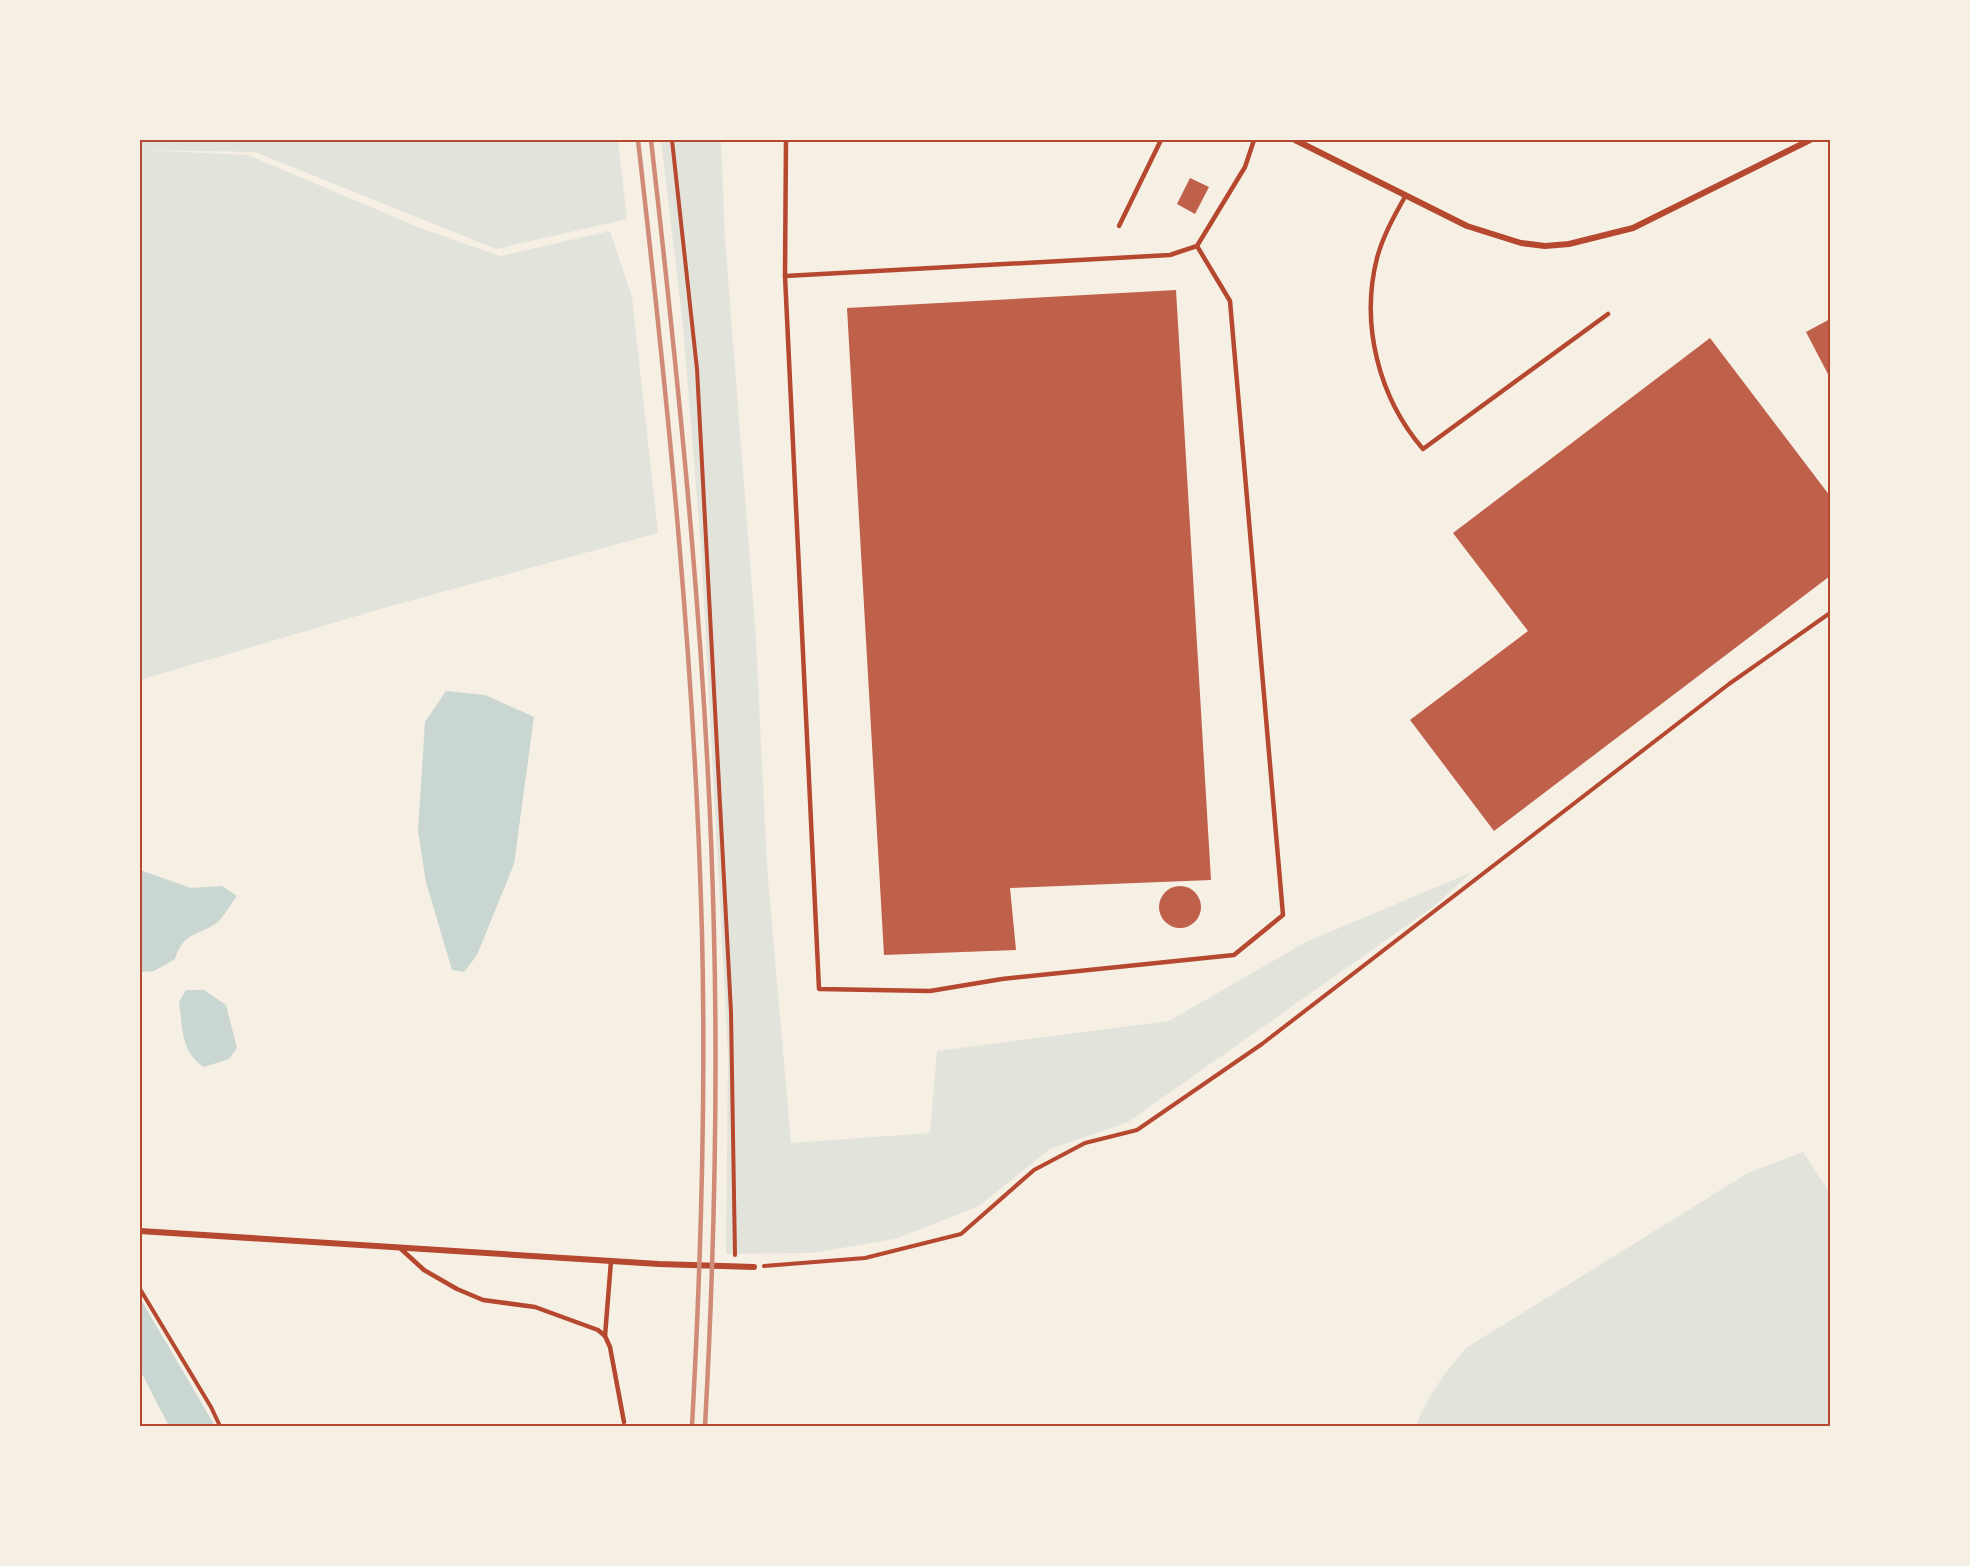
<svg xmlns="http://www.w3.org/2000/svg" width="1970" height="1566" viewBox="0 0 1970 1566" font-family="'Exo 2',sans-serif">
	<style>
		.green { fill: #e2e4dc }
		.water { fill: #c9d6d2 }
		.building { fill: #bf614a }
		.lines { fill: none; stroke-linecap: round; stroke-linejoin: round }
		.path { stroke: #b5482f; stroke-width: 4 }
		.service { stroke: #b5482f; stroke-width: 4.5 }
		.minor { stroke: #b5482f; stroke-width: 6 }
		.rail { stroke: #cf8b77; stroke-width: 4.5 }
		.neatline { fill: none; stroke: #b5482f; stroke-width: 2 }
	</style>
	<rect width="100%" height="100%" fill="#f6efe4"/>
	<g class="green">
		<path d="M140,140H618L627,219L496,249L255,152L140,150Z"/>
		<path d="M661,140H721L725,239L756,639L767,867L791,1143L930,1133L937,1051L1169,1021L1306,942L1472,872L1433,907L1128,1122L1050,1149L979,1206L895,1239L812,1253L726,1254L728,1054L701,547L683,326Z"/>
		<path d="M140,150L248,155L420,228L500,256L610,231L632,297L658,533L384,608L140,680Z"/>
		<path d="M1803,1152L1830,1193V1426H1416C1427,1396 1445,1373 1466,1348L1748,1173Z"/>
	</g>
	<g class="water">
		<path d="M446,691L485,695L534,717L514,864L477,955L464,972L452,970L426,882L418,831L425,722Z"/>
		<path d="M140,870L191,888L222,886L237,896C231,903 226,913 220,920C201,937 184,929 175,959L154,971L140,972Z"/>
		<path d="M186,990H204L226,1005L237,1048L229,1059L204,1067C180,1051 183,1028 179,1002Z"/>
		<path d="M140,1298L215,1426H169L140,1370Z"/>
	</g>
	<g class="building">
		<path d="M1190,178L1209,187L1195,214L1177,204Z"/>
		<path d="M1176,290L1211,880L1010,888L1016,950L884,955L847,308Z"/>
		<path d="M1830,319V378L1806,332Z"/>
		<path d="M1710,338L1830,496V576L1494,831L1410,720L1528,631L1453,533Z"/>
		<circle cx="1180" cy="907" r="21"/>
	</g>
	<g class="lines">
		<g class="path">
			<path d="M672,140L697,369L731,1012L735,1255"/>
			<path d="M764,1266L865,1258L961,1234L1034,1170L1085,1143L1137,1130L1262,1044L1729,684L1830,613"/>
			<path d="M140,1289L211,1407L220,1426"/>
		</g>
		<g class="service">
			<path d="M786,140L785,276L819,989L930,991L1002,979L1234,955L1283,915L1230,301L1197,246"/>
			<path d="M1406,195C1394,216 1383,236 1377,258C1360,325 1379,398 1423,449L1608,314"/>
			<path d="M1119,226L1161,140"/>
			<path d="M785,276L1170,255L1197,246L1245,167L1254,140"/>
			<path d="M401,1249L424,1270L457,1289L483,1300L535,1307L598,1330L605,1336L610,1347L624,1422"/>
			<path d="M605,1336L611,1261"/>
		</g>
		<g class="minor">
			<path d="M1295,140L1467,226L1521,243L1545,246L1569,244L1633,228L1810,140"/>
			<path d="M140,1231L659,1264L754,1267"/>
		</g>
		<g class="rail">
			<path d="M638,140C668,403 695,668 702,934C706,1098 701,1263 692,1426"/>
			<path d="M651,140C681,403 708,668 714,934C718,1098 714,1262 705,1426"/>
		</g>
	</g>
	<rect width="1970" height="1566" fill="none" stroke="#f6efe4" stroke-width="282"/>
	<rect x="141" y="141" width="1688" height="1284" class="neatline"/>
</svg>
